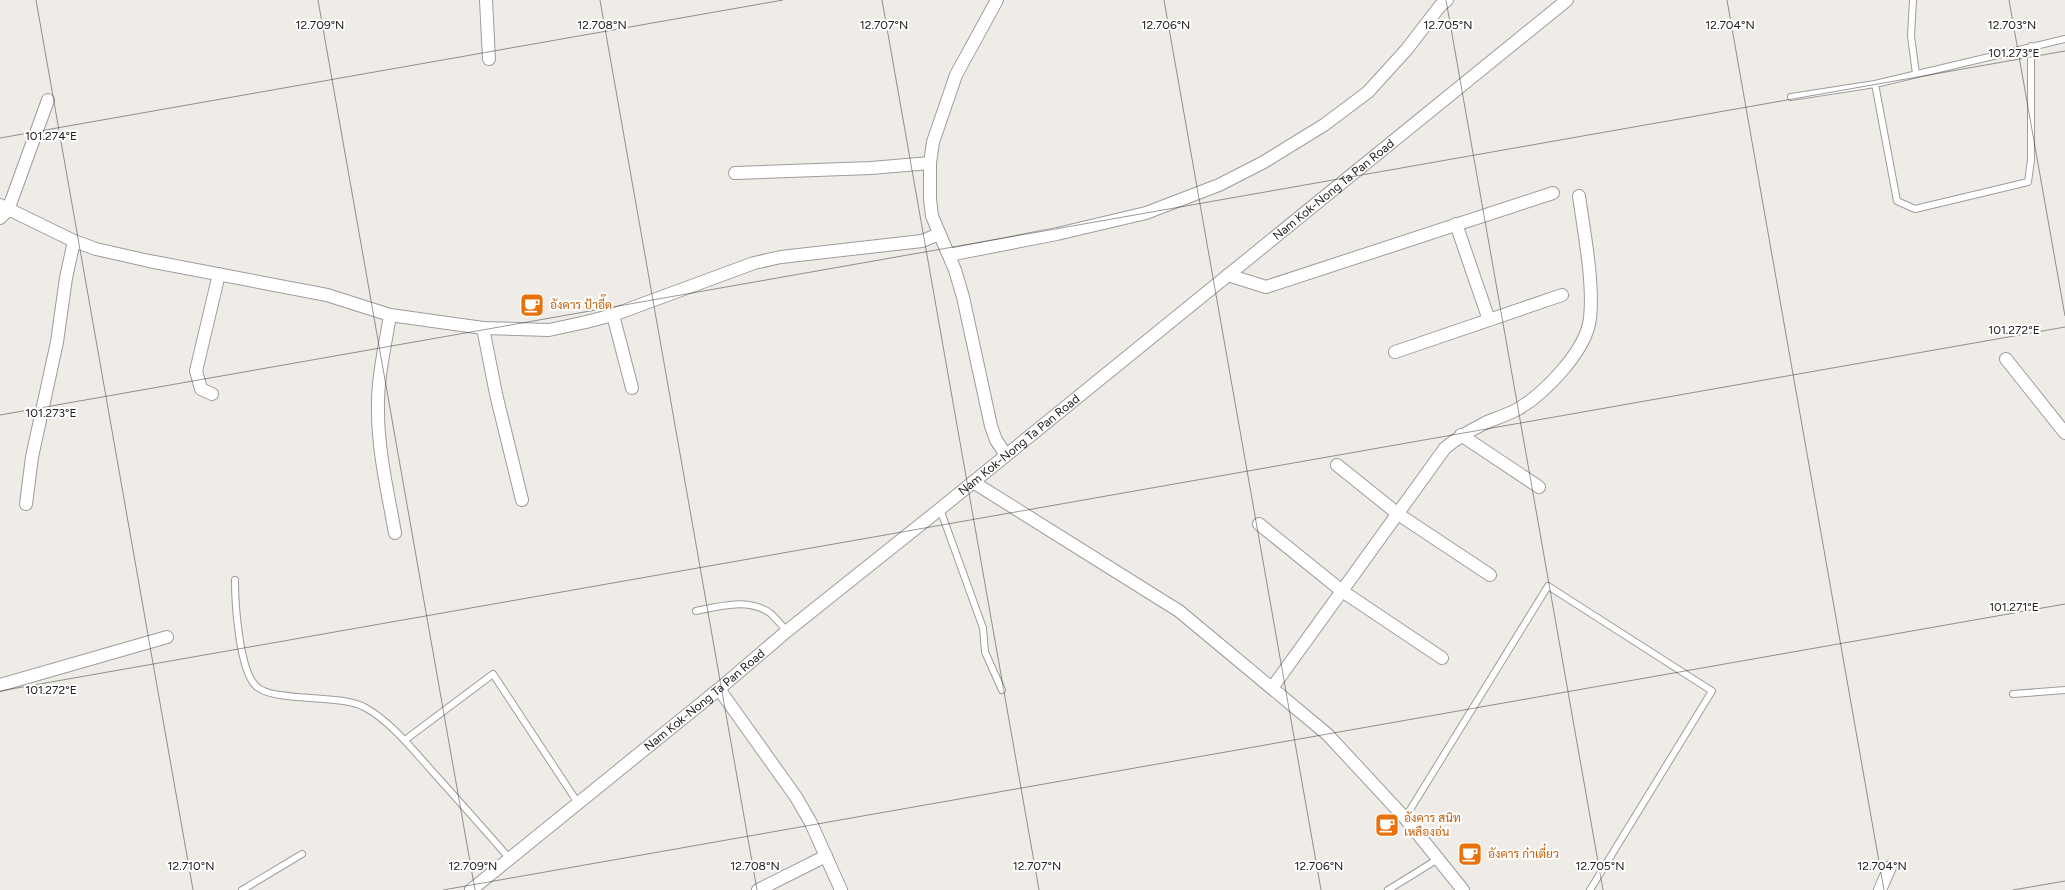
<svg xmlns="http://www.w3.org/2000/svg" width="2065" height="890" viewBox="0 0 2065 890" font-family="Figtree,Sarabun,sans-serif">
	<style>
		.lines { fill: none; stroke-linecap: round; stroke-linejoin: round }
		.lane-casing { stroke: #9d9d9d; stroke-width: 8 }
		.street-casing { stroke: #9d9d9d; stroke-width: 14 }
		.lane { stroke: #fff; stroke-width: 6 }
		.street { stroke: #fff; stroke-width: 12 }
		.ticks { fill: none; stroke: #202020; stroke-width: 1; stroke-opacity: 0.45 }
		.labels { text-anchor: middle; stroke-width: 4; stroke-linejoin: round; paint-order: stroke }
		.street-label { font-size: 12px; fill: #202020; stroke: #fff }
		.food-label { font-size: 12px; fill: #c56008; stroke: #fff; text-anchor: start }
		.ticks-label { font-size: 12px; text-anchor: middle; fill: #202020; stroke: #fff; stroke-width: 4; stroke-linejoin: round; paint-order: stroke }
	</style>
	<rect width="100%" height="100%" fill="#efebe7"/>
	<g class="lines">
		<g class="lane-casing">
			<g id="lane">
				<path d="M1913,0L1911,36L1916,74"/>
				<path d="M2031,46V160L2028,182L1915,209L1897,201L1875,84L2065,39"/>
				<path d="M1791,97L1875,84"/>
				<path d="M940,509L983,628L985,652L1002,690"/>
				<path d="M235,580C235,603 239,670 256,686C273,703 341,693 366,708C391,722 413,750 432,771C458,800 484,829 510,859"/>
				<path d="M696,611C719,606 749,598 770,613C776,618 781,625 787,631"/>
				<path d="M2013,694L2065,690"/>
				<path d="M405,740L493,674L578,803"/>
				<path d="M1405,818L1548,586L1712,691L1590,890"/>
				<path d="M242,890L302,854"/>
				<path d="M1388,890L1438,859"/>
			</g>
		</g>
		<g class="street-casing">
			<g id="street">
				<path d="M486,0L489,59"/>
				<path d="M997,0L956,75L933,142L930,163V199L932,216L955,270L963,297L991,426L996,440L1006,455"/>
				<path d="M735,173L871,168L930,163"/>
				<path d="M0,205L74,241L96,249L149,261L327,295L390,315L483,328L549,330L586,322L613,315L754,263L781,257L922,241L939,234"/>
				<path d="M0,218L8,210L48,100"/>
				<path d="M1456,224L1489,320"/>
				<path d="M949,255L1057,234L1146,213L1219,185L1264,162L1324,125L1368,92L1407,49L1440,6L1447,0"/>
				<path d="M1228,275L1266,287L1553,193"/>
				<path d="M390,315C385,347 377,379 378,411C378,452 388,493 395,533"/>
				<path d="M613,315L632,388"/>
				<path d="M483,328L496,394L522,500"/>
				<path d="M1395,352L1562,295"/>
				<path d="M2006,359L2065,433"/>
				<path d="M212,394L201,389L196,371L219,274"/>
				<path d="M1461,435L1539,487"/>
				<path d="M1337,465L1398,514L1490,575"/>
				<path d="M973,482L1179,611L1327,734L1405,818L1463,890"/>
				<path d="M26,504L32,457L57,342L66,278L74,241"/>
				<path d="M1259,524L1342,591L1442,658"/>
				<path d="M0,685L167,637"/>
				<path d="M1272,688L1445,448C1458,437 1471,430 1487,422C1497,418 1509,414 1518,409C1545,393 1587,350 1590,318C1594,283 1584,232 1579,196"/>
				<path d="M719,689L796,797L811,823L841,890"/>
				<path id="s1" d="M471,890L719,689L787,631L940,509L1567,0"/>
				<path d="M758,890L826,856"/>
				<path d="M1880,890L1890,867"/>
			</g>
		</g>
		<use href="#lane" class="lane"/>
		<use href="#street" class="street"/>
	</g>
	<path class="ticks" d="M36,0L193,890M318,0L475,890M600,0L757,890M882,0L1039,890M1164,0L1321,890M1446,0L1603,890M1727,0L1884,890M2009,0L2065,316M0,138L783,0M0,415L2065,51M0,691L2065,327M443,890L2065,604M2013,890L2065,881"/>
	<defs>
		<g id="cafe-square" transform="scale(1.25)"><rect x="-9" y="-9" width="18" height="18" rx="4" fill="#e8710a" stroke="#fff"/><path d="M-5.5-4.5H6V0H3Q3 3.5 0 3.5H-2.5Q-5.5 3.5-5.5 0ZM3-3.2v2h1.7v-2ZM-6 4.5H4V6H-6Z" fill="#fff"/></g>
	</defs>
	<g fill-rule="evenodd">
		<use href="#cafe-square" x="532" y="305"/>
		<use href="#cafe-square" x="1387" y="825"/>
		<use href="#cafe-square" x="1470" y="854"/>
	</g>
	<g class="labels">
		<g class="street-label">
			<text dy="4" stroke="none"><textPath href="#s1" startOffset="1111">Nam Kok-Nong Ta Pan Road</textPath></text>
			<text dy="4" stroke="none"><textPath href="#s1" startOffset="706">Nam Kok-Nong Ta Pan Road</textPath></text>
			<text dy="4" stroke="none"><textPath href="#s1" startOffset="301">Nam Kok-Nong Ta Pan Road</textPath></text>
		</g>
		<g class="food-label">
			<text x="550" y="309">อังคาร ป้าอี๊ด</text>
			<text x="1404" y="822">อังคาร สนิท<tspan x="1404" dy="14">เหลืองอ่น</tspan></text>
			<text x="1488" y="858">อังคาร ก๋าเตี๋ยว</text>
		</g>
	</g>
	<g class="ticks-label">
		<text x="320" y="29">12.709°N</text>
		<text x="602" y="29">12.708°N</text>
		<text x="884" y="29">12.707°N</text>
		<text x="1166" y="29">12.706°N</text>
		<text x="1448" y="29">12.705°N</text>
		<text x="1730" y="29">12.704°N</text>
		<text x="2012" y="29">12.703°N</text>
		<text x="2014" y="57">101.273°E</text>
		<text x="51" y="140">101.274°E</text>
		<text x="2014" y="334">101.272°E</text>
		<text x="51" y="417">101.273°E</text>
		<text x="2014" y="611">101.271°E</text>
		<text x="51" y="694">101.272°E</text>
		<text x="191" y="870">12.710°N</text>
		<text x="473" y="870">12.709°N</text>
		<text x="755" y="870">12.708°N</text>
		<text x="1037" y="870">12.707°N</text>
		<text x="1319" y="870">12.706°N</text>
		<text x="1600" y="870">12.705°N</text>
		<text x="1882" y="870">12.704°N</text>
	</g>
</svg>
